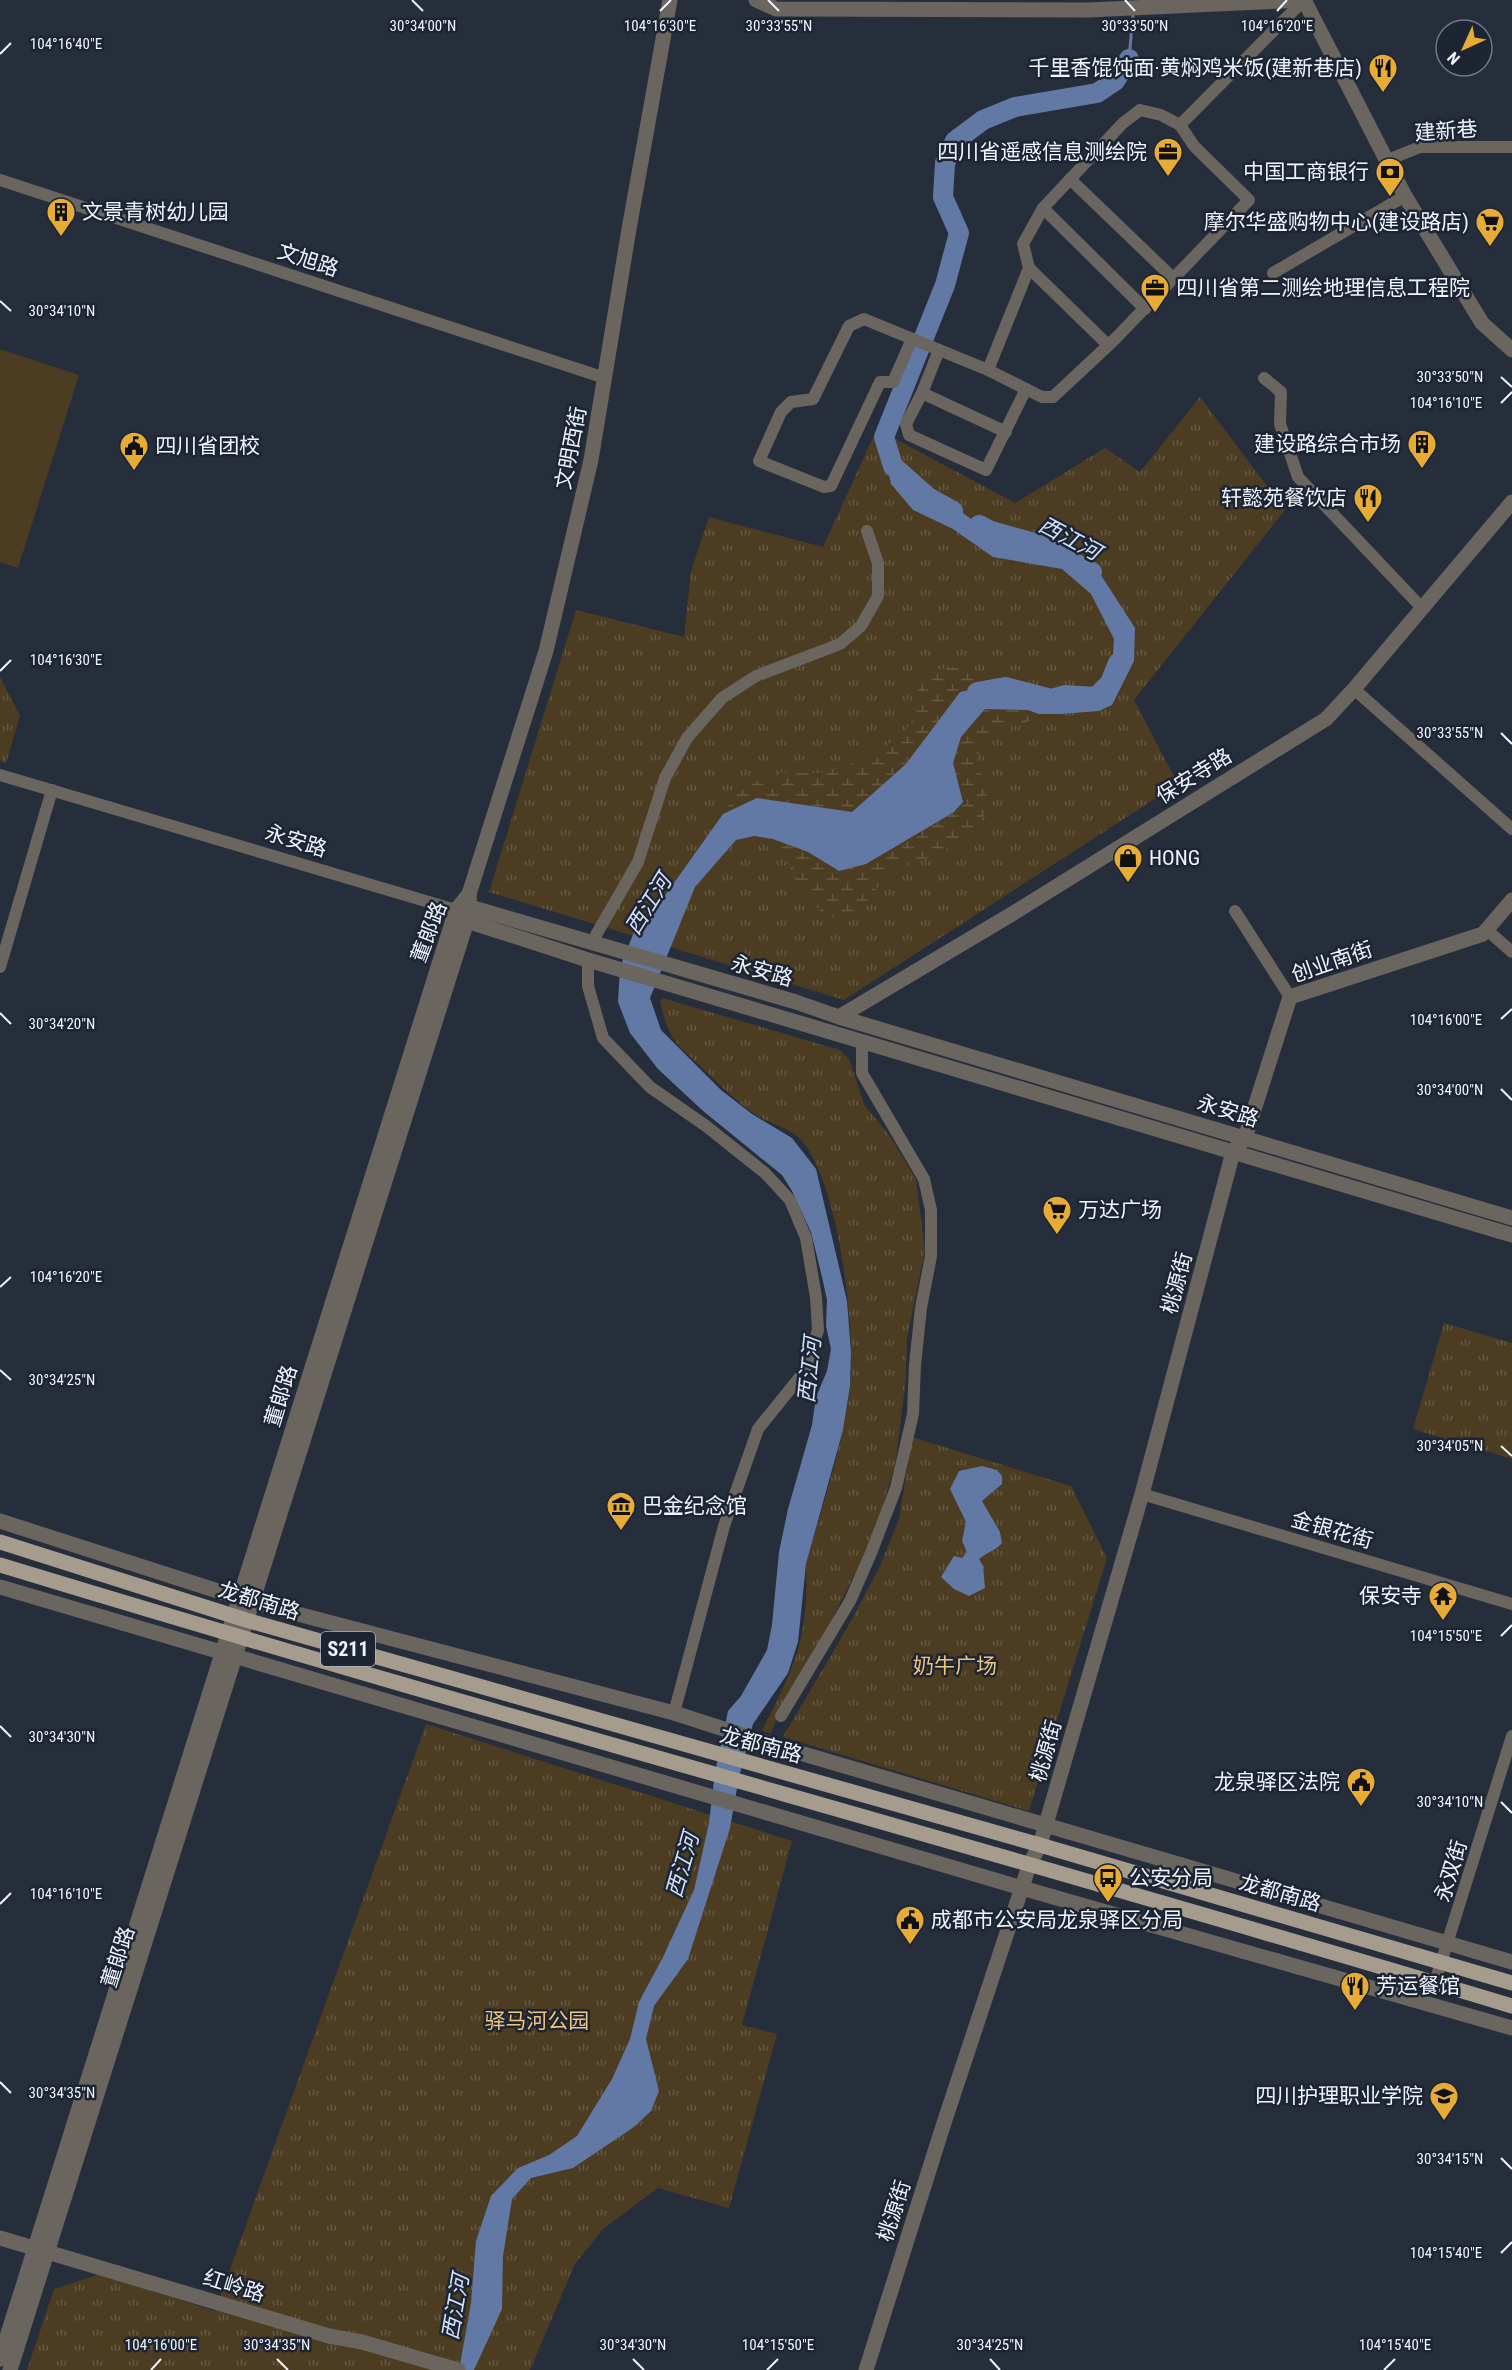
<svg xmlns="http://www.w3.org/2000/svg" width="1512" height="2370" viewBox="0 0 1512 2370" font-family="'Roboto Condensed','Noto Sans SC',sans-serif">
	<style>
		.grass { fill: url(#grass-tufts) }
		.wetland { fill: url(#wetland-marsh) }
		.garden { fill: #4b3c22 }
		.water { fill: #6279a5 }
		.lines { fill: none; stroke-linecap: round; stroke-linejoin: round }
		.stream { stroke: #6279a5; stroke-width: 3 }
		.river { stroke: #6279a5; stroke-width: 20 }
		.minor { stroke: #6a655e; stroke-width: 12 }
		.tertiary { stroke: #6a655e; stroke-width: 15 }
		.primary { stroke: #a59c8d; stroke-width: 15 }
		.ticks { fill: none; stroke: #eff4fe; stroke-width: 2 }
		.labels { text-anchor: middle; stroke-width: 5; stroke-linejoin: round; paint-order: stroke }
		.shield { fill: #1d2432; stroke: #b0b6c1; stroke-width: 1.5 }
		.shield-label { font-size: 20px; font-weight: bold; fill: #eff4fe }
		.poi-label { font-size: 21px; fill: #eff4fe; stroke: #1d2432; text-anchor: end }
		.street-label { font-size: 21px; fill: #eff4fe; stroke: #1d2432 }
		.park-label { font-size: 21px; fill: #efc57b; stroke: #1d2432 }
		.water-label { font-size: 22px; font-style: italic; fill: #d1e0fc; stroke: #1d2432 }
		.ticks-label { font-size: 15px; text-anchor: middle; fill: #eff4fe; stroke: #1d2432; stroke-width: 5; stroke-linejoin: round; paint-order: stroke }
	</style>
	<defs>
		<pattern id="grass-tufts" width="24" height="20" patternUnits="userSpaceOnUse" patternTransform="scale(1.5)"><rect width="24" height="20" fill="#4b3c22"/><path d="M3 7l-1-3M5 7V3M7 7l1-3M15 17l-1-3M17 17v-4M19 17l1-3" fill="none" stroke="#655943"/></pattern>
		<pattern id="wetland-marsh" width="20" height="14" patternUnits="userSpaceOnUse" patternTransform="scale(1.5)"><rect width="20" height="14" fill="#4b3c22"/><path d="M1 5h8M5 5V1M11 12h8M15 12V8" fill="none" stroke="#655943"/></pattern>
	</defs>
	<rect width="100%" height="100%" fill="#262e3c"/>
	<g class="grass">
		<path d="M1200,397L1285,510L1134,700L1178,784L844,1000L489,892L576,610L684,637L691,571L709,517L823,547L877,429L1015,503L1105,448L1140,472Z"/>
		<path d="M0,677L20,716L6,763L0,761Z"/>
		<path d="M662,998L840,1050L849,1059L864,1104L891,1138L916,1179L925,1251L907,1338L906,1378L895,1466L872,1540L820,1643L784,1699L771,1733L762,1731C776,1702 792,1673 800,1642C806,1618 807,1589 806,1564C822,1506 843,1447 850,1387C856,1333 839,1174 798,1137C786,1126 770,1124 758,1116C735,1102 716,1080 696,1062C689,1055 679,1048 674,1039C666,1028 663,1014 660,1001Z"/>
		<path d="M1444,1323L1512,1343V1459L1413,1429Z"/>
		<path d="M912,1437L1071,1486L1107,1558L1029,1811L783,1737L851,1621L879,1568L899,1519Z"/>
		<path d="M426,1724L792,1841L742,2025L777,2034L729,2208L658,2188L603,2229L575,2264L530,2370H27L54,2289L100,2274L215,2311Z"/>
	</g>
	<g class="wetland">
		<path d="M956,667L983,674L994,685L960,692L906,764L852,812L757,798L723,814L735,795L752,783L782,772L819,773L854,763L890,743L911,724L919,685L929,670Z"/>
		<path d="M986,709L1028,710L1039,714L1032,720L985,736L976,761L987,791L986,814L969,838L931,857L887,873L874,893L856,912L842,919L823,914L806,895L773,839L808,852L839,871L866,864L954,812L962,802L953,763L961,737Z"/>
	</g>
	<path class="garden" d="M0,349L79,375L18,568L0,562Z"/>
	<g class="water">
		<path d="M886,461L920,497L945,501L983,527L1099,572L1135,628L1134,661L1112,705L1099,711L1061,714H1039L1028,710L985,709L961,737L953,763L963,802L954,812L866,864L839,871L808,852L773,839L754,836L736,840L695,887L650,998L661,1030L721,1090L752,1114L792,1138L816,1169L847,1301L851,1352L850,1386L843,1430L806,1564L798,1642L788,1673L753,1724L739,1777L730,1828L688,1959L654,2006L646,2039L659,2091L651,2111L634,2127L573,2168L531,2178L512,2199L503,2256L502,2309L474,2370H459L471,2303L476,2241L491,2196L518,2168L549,2155L577,2136L612,2079L630,2039L639,2002L663,1957L694,1890L709,1823L715,1772L728,1711L741,1696L767,1650L772,1625L779,1552L788,1509L812,1425L816,1397L827,1371L831,1349L826,1326L827,1300L822,1277L811,1232L792,1191L782,1175L702,1110L658,1069L630,1033L618,1002L620,967L638,922L659,904L723,814L757,798L852,812L906,764L960,692L994,685L1038,698L1073,692L1105,691L1112,668L1114,639L1091,594L1062,569L993,557L953,529L913,510L891,484Z"/>
		<path d="M982,1466L997,1470L1002,1476V1484L982,1501L1000,1532L1002,1543C995,1551 987,1552 979,1559L983,1566L985,1588L969,1596L954,1589L941,1577L954,1556L962,1558L967,1552L962,1541L966,1522L950,1489L959,1471Z"/>
	</g>
	<g class="lines">
		<path class="stream" d="M1129,59L1133,14"/>
		<g class="river">
			<path d="M953,511L928,497L893,466L884,437L945,285L959,233L943,197L945,163L955,141L983,120L1015,107L1097,93L1115,81L1129,59"/>
			<path d="M979,525L991,531L1041,545L1092,572"/>
			<path d="M977,692L1005,687L1051,699L1065,695L1096,697L1110,683L1118,663"/>
		</g>
		<g class="minor">
			<path d="M1180,125L1304,0"/>
			<path d="M1385,161L1420,147H1512"/>
			<path d="M1070,179L1174,279"/>
			<path d="M0,180L605,378"/>
			<path d="M1043,208L1145,309"/>
			<path d="M1029,268L1108,345"/>
			<path d="M1273,273L1405,196"/>
			<path d="M912,339L893,382H880L831,486L824,487L759,461L781,412L791,402L813,399L849,326L864,319L988,370L1042,397H1053L1113,341L1249,200L1194,146L1180,125L1161,115L1140,110L1123,123L1043,208L1023,244L1029,268L988,370"/>
			<path d="M939,350L922,393L906,424L909,435L986,470L1026,389"/>
			<path d="M1264,378L1281,392L1280,424L1298,477L1422,608"/>
			<path d="M922,393L1006,432"/>
			<path d="M1354,689L1512,829"/>
			<path d="M0,775L456,910"/>
			<path d="M1235,911L1290,997"/>
			<path d="M1487,930L1512,952"/>
			<path d="M592,942L638,862L665,778L687,738L722,698L756,676L840,644L861,626L878,596V563L867,531"/>
			<path d="M588,960V986L603,1038L650,1087L706,1126L765,1173L790,1200L806,1238L816,1297L818,1330L804,1372L758,1429L724,1526L674,1713"/>
			<path d="M0,967L52,790"/>
			<path d="M1142,1494L1512,1604"/>
			<path d="M781,1716L850,1601L871,1553L896,1488L913,1414L915,1365L921,1308L931,1256V1210L924,1179L862,1073V1041"/>
			<path d="M1435,1982L1512,1736"/>
		</g>
		<g class="tertiary">
			<path d="M756,0L776,9L1088,10L1305,0"/>
			<path d="M1304,0L1405,196L1482,323L1512,350"/>
			<path d="M462,909L470,907L796,1002L839,1017L1512,1218"/>
			<path d="M460,915L467,921L588,960L1512,1235"/>
			<path d="M839,1017L1012,914L1326,719L1354,689L1512,502"/>
			<path d="M0,1521L252,1602L674,1713L783,1748L1512,1962"/>
			<path d="M0,1587L1022,1888L1512,2028"/>
			<path d="M0,2238L329,2336L362,2342L458,2370"/>
			<path d="M0,2359L456,910L469,894L546,651L591,460L629,229L670,0"/>
			<path d="M10,2370L467,921L470,907L469,894"/>
			<path d="M866,2370L943,2126L1030,1863L1040,1845L1142,1494L1233,1152L1245,1138L1290,997L1483,934L1512,900"/>
		</g>
		<g class="primary">
			<path d="M0,1542L246,1620L1040,1845L1512,1983"/>
			<path d="M0,1565C502,1718 1009,1854 1512,2006"/>
		</g>
	</g>
	<path class="ticks" d="M412,0L423,11M768,0L779,11M1125,0L1135,11M660,11L671,0M1277,11L1287,0M0,54L11,43M0,301L11,311M1501,377L1512,387M1501,403L1512,392M0,671L11,660M1501,733L1512,744M0,1013L11,1024M1501,1019L1512,1009M1501,1089L1512,1100M0,1287L11,1277M0,1370L11,1380M1501,1446L1512,1456M1501,1636L1512,1625M0,1726L11,1737M1501,1802L1512,1813M0,1904L11,1893M0,2082L11,2093M1501,2158L1512,2169M1501,2253L1512,2242M277,2359L288,2370M633,2359L644,2370M990,2359L1000,2370M151,2370L161,2359M767,2370L778,2359M1384,2370L1395,2359"/>
	<defs>
		<g id="restaurant-pin" transform="scale(1.5)"><path d="M0 17L-7.5 6A9.5 9.5 0 1 1 7.5 6Z" fill="#e7ac36" stroke="#1d2432"/><path d="M-5-6h1v4h1v-4h1v4h1v-4h1v5L-1.5 .5V6h-2V.5L-5-1ZM5-6V6H3V1.5H1.5Q1.5-4 5-6Z" fill="#111"/></g>
		<g id="office-pin" transform="scale(1.5)"><path d="M0 17L-7.5 6A9.5 9.5 0 1 1 7.5 6Z" fill="#e7ac36" stroke="#1d2432"/><path d="M-6-3h4V-5.5h4V-3h4V5H-6ZM-1-4.5V-3h2v-1.5ZM-6 0V1H6V0Z" fill="#111"/></g>
		<g id="bank-pin" transform="scale(1.5)"><path d="M0 17L-7.5 6A9.5 9.5 0 1 1 7.5 6Z" fill="#e7ac36" stroke="#1d2432"/><path d="M-6-4H6V4H-6ZM0-2.3a2.3 2.3 0 1 0 0 4.6a2.3 2.3 0 1 0 0-4.6Z" fill="#111"/></g>
		<g id="building-pin" transform="scale(1.5)"><path d="M0 17L-7.5 6A9.5 9.5 0 1 1 7.5 6Z" fill="#e7ac36" stroke="#1d2432"/><path d="M-4-6H4V6H1V3H-1V6H-4ZM-2.5-4.3h1.7v1.8h-1.7ZM.8-4.3h1.7v1.8H.8ZM-2.5-1h1.7V.8h-1.7ZM.8-1h1.7V.8H.8Z" fill="#111"/></g>
		<g id="supermarket-pin" transform="scale(1.5)"><path d="M0 17L-7.5 6A9.5 9.5 0 1 1 7.5 6Z" fill="#e7ac36" stroke="#1d2432"/><path d="M-6-5.5h2.5l.6 2H6L4.5 2H-2.5L-4.4-4H-6ZM-1.5 3.2a1.3 1.3 0 1 0 .1 0ZM3 3.2a1.3 1.3 0 1 0 .1 0Z" fill="#111"/></g>
		<g id="civic-pin" transform="scale(1.5)"><path d="M0 17L-7.5 6A9.5 9.5 0 1 1 7.5 6Z" fill="#e7ac36" stroke="#1d2432"/><path d="M-.6-6.5H3V-4.5H.6V-3L4-1V1h2V6H-6V1h2V-1L-.6-3ZM-1.2 2.5V6h2.4V2.5Z" fill="#111"/></g>
		<g id="shop-pin" transform="scale(1.5)"><path d="M0 17L-7.5 6A9.5 9.5 0 1 1 7.5 6Z" fill="#e7ac36" stroke="#1d2432"/><path d="M-5-2.5h2.3a2.7 3.5 0 0 1 5.4 0H5L5.5 6h-11ZM-1.5-2.5h3a1.5 2.3 0 0 0-3 0Z" fill="#111"/></g>
		<g id="museum-pin" transform="scale(1.5)"><path d="M0 17L-7.5 6A9.5 9.5 0 1 1 7.5 6Z" fill="#e7ac36" stroke="#1d2432"/><path d="M0-6L6-3V-2H-6V-3ZM-5-1h2V3h-2ZM-1-1h2V3h-2ZM3-1h2V3H3ZM-6 4H6V6H-6Z" fill="#111"/></g>
		<g id="temple-pin" transform="scale(1.5)"><path d="M0 17L-7.5 6A9.5 9.5 0 1 1 7.5 6Z" fill="#e7ac36" stroke="#1d2432"/><path d="M0-6L5-2H3V0L6.5 2.5H4V6H1.5V3h-3V6H-4V2.5H-6.5L-3 0V-2H-5Z" fill="#111"/></g>
		<g id="bus-pin" transform="scale(1.5)"><path d="M0 17L-7.5 6A9.5 9.5 0 1 1 7.5 6Z" fill="#e7ac36" stroke="#1d2432"/><path d="M-5-6H5V4H4V6H2V4H-2V6H-4V4H-5ZM-3.5-4V0h7V-4ZM-3.5 1.2v1.5H-2V1.2ZM2 1.2v1.5H3.5V1.2Z" fill="#111"/></g>
		<g id="university-pin" transform="scale(1.5)"><path d="M0 17L-7.5 6A9.5 9.5 0 1 1 7.5 6Z" fill="#e7ac36" stroke="#1d2432"/><path d="M0-5L7-2L0 1L-7-2ZM-4 1L0 2.5L4 1V4Q0 6-4 4Z" fill="#111"/></g>
	</defs>
	<g fill-rule="evenodd">
		<use href="#restaurant-pin" x="1383" y="68"/>
		<use href="#office-pin" x="1168" y="152"/>
		<use href="#bank-pin" x="1390" y="172"/>
		<use href="#building-pin" x="61" y="212"/>
		<use href="#supermarket-pin" x="1490" y="222"/>
		<use href="#office-pin" x="1155" y="288"/>
		<use href="#building-pin" x="1422" y="444"/>
		<use href="#civic-pin" x="134" y="446"/>
		<use href="#restaurant-pin" x="1368" y="498"/>
		<use href="#shop-pin" x="1128" y="858"/>
		<use href="#supermarket-pin" x="1057" y="1210"/>
		<use href="#museum-pin" x="621" y="1506"/>
		<use href="#temple-pin" x="1443" y="1596"/>
		<use href="#civic-pin" x="1361" y="1782"/>
		<use href="#bus-pin" x="1108" y="1878"/>
		<use href="#civic-pin" x="910" y="1920"/>
		<use href="#restaurant-pin" x="1355" y="1986"/>
		<use href="#university-pin" x="1444" y="2096"/>
	</g>
	<g class="labels">
		<rect class="shield" x="321" y="1632" width="54" height="34" rx="4.5"/>
		<g class="shield-label">
			<text x="348" y="1656">S211</text>
		</g>
		<g class="poi-label">
			<text x="1362" y="75">千里香馄饨面·黄焖鸡米饭(建新巷店)</text>
			<text x="1147" y="159">四川省遥感信息测绘院</text>
			<text x="1369" y="179">中国工商银行</text>
			<text x="82" y="219" text-anchor="start">文景青树幼儿园</text>
			<text x="1469" y="229">摩尔华盛购物中心(建设路店)</text>
			<text x="1176" y="295" text-anchor="start">四川省第二测绘地理信息工程院</text>
			<text x="1401" y="451">建设路综合市场</text>
			<text x="155" y="453" text-anchor="start">四川省团校</text>
			<text x="1347" y="505">轩懿苑餐饮店</text>
			<text x="1149" y="865" text-anchor="start">HONG</text>
			<text x="1078" y="1217" text-anchor="start">万达广场</text>
			<text x="642" y="1513" text-anchor="start">巴金纪念馆</text>
			<text x="1422" y="1603">保安寺</text>
			<text x="1340" y="1789">龙泉驿区法院</text>
			<text x="1129" y="1885" text-anchor="start">公安分局</text>
			<text x="931" y="1927" text-anchor="start">成都市公安局龙泉驿区分局</text>
			<text x="1376" y="1993" text-anchor="start">芳运餐馆</text>
			<text x="1423" y="2103">四川护理职业学院</text>
		</g>
		<g class="street-label">
			<text transform="translate(1446 131) rotate(-4)" y="7">建新巷</text>
			<text transform="translate(308 260) rotate(18)" y="7">文旭路</text>
			<text transform="translate(571 448) rotate(-79)" y="7">文明西街</text>
			<text transform="translate(1194 776) rotate(-32)" y="7">保安寺路</text>
			<text transform="translate(296 841) rotate(17)" y="7">永安路</text>
			<text transform="translate(429 932) rotate(-69)" y="7">董郞路</text>
			<text transform="translate(1332 962) rotate(-19)" y="7">创业南街</text>
			<text transform="translate(762 971) rotate(16)" y="7">永安路</text>
			<text transform="translate(1228 1111) rotate(17)" y="7">永安路</text>
			<text transform="translate(1177 1283) rotate(-75)" y="7">桃源街</text>
			<text transform="translate(281 1396) rotate(-73)" y="7">董郞路</text>
			<text transform="translate(1332 1530) rotate(16)" y="7">金银花街</text>
			<text transform="translate(259 1601) rotate(17)" y="7">龙都南路</text>
			<text transform="translate(761 1745) rotate(15)" y="7">龙都南路</text>
			<text transform="translate(1046 1751) rotate(-74)" y="7">桃源街</text>
			<text transform="translate(1451 1871) rotate(-73)" y="7">永双街</text>
			<text transform="translate(1280 1893) rotate(16)" y="7">龙都南路</text>
			<text transform="translate(118 1957) rotate(-72)" y="7">董郞路</text>
			<text transform="translate(894 2211) rotate(-72)" y="7">桃源街</text>
			<text transform="translate(234 2286) rotate(17)" y="7">红岭路</text>
		</g>
		<g class="park-label">
			<text x="955" y="1673">奶牛广场</text>
			<text x="537" y="2028">驿马河公园</text>
		</g>
		<g class="water-label">
			<text transform="translate(1070 538) rotate(28)" y="8">西江河</text>
			<text transform="translate(648 904) rotate(-58)" y="8">西江河</text>
			<text transform="translate(809 1370) rotate(-84)" y="8">西江河</text>
			<text transform="translate(682 1865) rotate(-74)" y="8">西江河</text>
			<text transform="translate(455 2307) rotate(-80)" y="8">西江河</text>
		</g>
	</g>
	<g class="ticks-label">
		<text x="423" y="31">30°34'00"N</text>
		<text x="779" y="31">30°33'55"N</text>
		<text x="1135" y="31">30°33'50"N</text>
		<text x="1277" y="31">104°16'20"E</text>
		<text x="660" y="31">104°16'30"E</text>
		<text x="66" y="49">104°16'40"E</text>
		<text x="62" y="316">30°34'10"N</text>
		<text x="1450" y="382">30°33'50"N</text>
		<text x="1446" y="408">104°16'10"E</text>
		<text x="66" y="665">104°16'30"E</text>
		<text x="1450" y="738">30°33'55"N</text>
		<text x="1446" y="1025">104°16'00"E</text>
		<text x="62" y="1029">30°34'20"N</text>
		<text x="1450" y="1095">30°34'00"N</text>
		<text x="66" y="1282">104°16'20"E</text>
		<text x="62" y="1385">30°34'25"N</text>
		<text x="1450" y="1451">30°34'05"N</text>
		<text x="1446" y="1641">104°15'50"E</text>
		<text x="62" y="1742">30°34'30"N</text>
		<text x="1450" y="1807">30°34'10"N</text>
		<text x="66" y="1899">104°16'10"E</text>
		<text x="62" y="2098">30°34'35"N</text>
		<text x="1450" y="2164">30°34'15"N</text>
		<text x="1446" y="2258">104°15'40"E</text>
		<text x="161" y="2350">104°16'00"E</text>
		<text x="277" y="2350">30°34'35"N</text>
		<text x="633" y="2350">30°34'30"N</text>
		<text x="778" y="2350">104°15'50"E</text>
		<text x="990" y="2350">30°34'25"N</text>
		<text x="1395" y="2350">104°15'40"E</text>
	</g>
	<g transform="translate(1464 48) rotate(225)"><circle r="28" fill="#1d2432" stroke="#717784" stroke-width="1.5"/>
	<path d="M0-4.5L10 22L0 15L-10 22Z" fill="#e7ac36"/>
	<text y="-9" font-size="16" font-weight="bold" text-anchor="middle" fill="#eff4fe">N</text>
	</g>
</svg>
